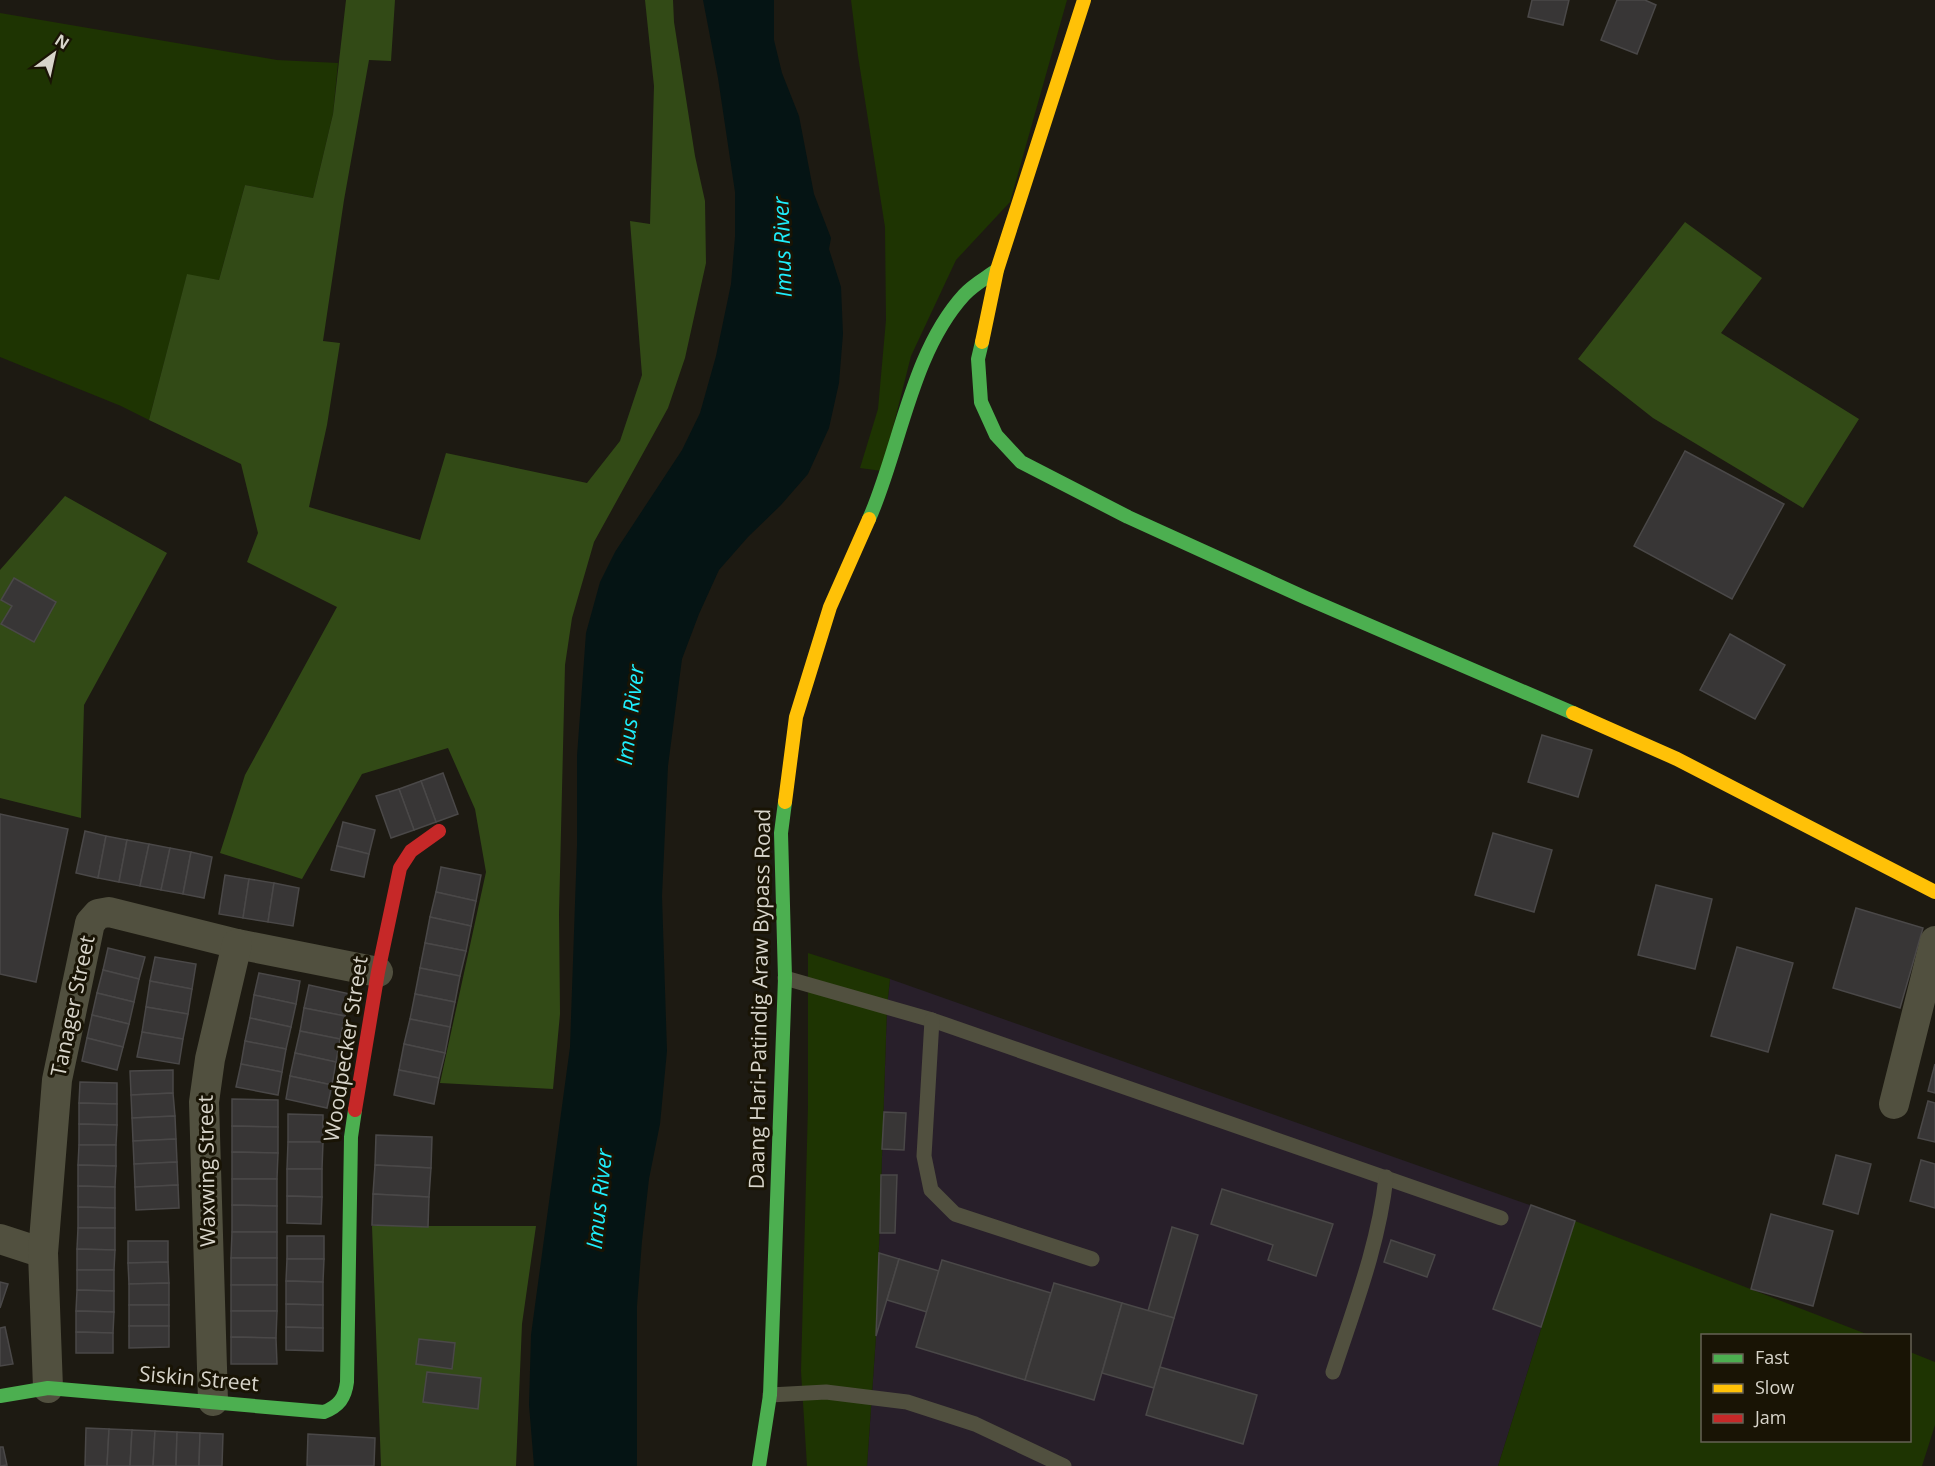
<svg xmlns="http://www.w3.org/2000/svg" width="1935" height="1466" viewBox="0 0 1935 1466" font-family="'Open Sans',sans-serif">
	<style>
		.industrial { fill: #281f2a }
		.green { fill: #1e3402 }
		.forest { fill: #324a16 }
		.water { fill: #051414 }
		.building { fill: #383636; stroke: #4a4848; stroke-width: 1.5 }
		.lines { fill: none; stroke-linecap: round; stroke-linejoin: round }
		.lane { stroke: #51503f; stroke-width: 15 }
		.street { stroke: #51503f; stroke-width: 30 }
		.fast { stroke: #4caf50; stroke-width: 14 }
		.slow { stroke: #ffc107; stroke-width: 14 }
		.jam { stroke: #c62828; stroke-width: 14 }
		.labels { text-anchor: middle; stroke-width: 6; stroke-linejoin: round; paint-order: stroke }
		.street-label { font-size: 21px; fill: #d8d5cb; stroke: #191405 }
		.water-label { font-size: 22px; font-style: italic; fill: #1feefb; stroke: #191405 }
	</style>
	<rect width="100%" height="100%" fill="#1d1a12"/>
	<path class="industrial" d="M890,979L1575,1221L1498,1466H867L876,1336L887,1007Z"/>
	<g class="green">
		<path d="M851,0H1067L1010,202L956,260L911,356L882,471L860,468L878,409L886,320L885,227L858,56Z"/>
		<path d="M0,13L277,60L338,63L333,114L313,198L245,185L219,280L187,275L149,420L121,406L0,357Z"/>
		<path d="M808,953L890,979L887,1007L876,1336L867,1466H807L801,1371L808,1106Z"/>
		<path d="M1575,1221L1869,1335L1702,1336V1440H1910V1352L1935,1362V1425L1922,1466H1498Z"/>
	</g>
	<g class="forest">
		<path d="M346,0H395L391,61L369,60L344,200L323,341L340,343L327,425L309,507L420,540L446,453L587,483L620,441L642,375L630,221L650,224L654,86L645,0H673L674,22L695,156L705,201L706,263L685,358L668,408L594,542L572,618L565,665L559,914L560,1014L553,1089L440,1083L486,872L475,809L448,748L362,774L302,879L220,853L245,775L337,607L247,562L258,533L241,464L149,420L187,274L219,280L245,185L313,198L333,114Z"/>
		<path d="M1685,222L1762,278L1721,333L1859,419L1803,508L1653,418L1578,359Z"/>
		<path d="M65,496L167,553L84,705L81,818L0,798V570Z"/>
		<path d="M372,1226H536L522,1324L516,1466H381Z"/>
	</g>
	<path class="water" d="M703,0H774V40L782,73L799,116L814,194L831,238L829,249L841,287L843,334L839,383L829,428L808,474L781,505L748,537L719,570L699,614L682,659L668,766L662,896L667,1051L660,1124L649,1179L642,1241L637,1306V1466H534L529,1405L531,1335L570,1047L577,846V756L586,633L600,582L615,552L682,450L700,413L716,356L731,284L735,237V192L718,78Z"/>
	<g class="building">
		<path d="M1532,0H1569L1563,25L1528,17Z"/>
		<path d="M1617,0H1645L1656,5L1637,54L1601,40Z"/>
		<path d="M1685,451L1784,504L1732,599L1634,546Z"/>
		<path d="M14,578L56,602L34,642L1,624L12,606L1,600Z"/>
		<path d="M1730,634L1785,665L1755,719L1700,690Z"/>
		<path d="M1542,735L1592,750L1578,797L1528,782Z"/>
		<path d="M443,773L458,814L436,822L421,781Z"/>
		<path d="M421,781L436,822L414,830L399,789Z"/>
		<path d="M399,789L414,830L391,838L376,796Z"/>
		<path d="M0,814L68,829L36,982L0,974Z"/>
		<path d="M343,822L375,830L369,854L337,846Z"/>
		<path d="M85,831L106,836L98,878L76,873Z"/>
		<path d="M1493,833L1552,850L1534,912L1475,895Z"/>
		<path d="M106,836L127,840L119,882L98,878Z"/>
		<path d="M127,840L149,844L140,886L119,882Z"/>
		<path d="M149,844L170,848L161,890L140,886Z"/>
		<path d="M337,846L369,854L364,877L331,870Z"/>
		<path d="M170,848L191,852L183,894L161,890Z"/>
		<path d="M191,852L212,857L204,898L183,894Z"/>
		<path d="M441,867L481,875L476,901L436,892Z"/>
		<path d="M225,875L249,879L243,918L219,914Z"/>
		<path d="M249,879L274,883L268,922L243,918Z"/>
		<path d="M274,883L299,888L293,926L268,922Z"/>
		<path d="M1656,885L1712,899L1695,969L1638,955Z"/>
		<path d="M436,892L476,901L471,926L430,917Z"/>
		<path d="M1856,908L1923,928L1900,1008L1833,988Z"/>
		<path d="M430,917L471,926L466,951L425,943Z"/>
		<path d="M425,943L466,951L460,976L420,968Z"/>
		<path d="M1737,947L1793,963L1768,1052L1711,1036Z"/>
		<path d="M108,948L145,957L139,979L103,970Z"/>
		<path d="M155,957L196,964L192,989L150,981Z"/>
		<path d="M420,968L460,976L455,1002L415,994Z"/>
		<path d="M103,970L139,979L134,1002L97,993Z"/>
		<path d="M259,973L300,981L296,1004L254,995Z"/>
		<path d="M150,981L192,989L188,1014L146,1007Z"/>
		<path d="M309,985L350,994L345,1016L304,1008Z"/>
		<path d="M97,993L134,1002L129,1024L92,1015Z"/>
		<path d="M415,994L455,1002L450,1027L410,1019Z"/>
		<path d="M254,995L296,1004L291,1027L250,1018Z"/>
		<path d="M146,1007L188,1014L183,1039L142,1032Z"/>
		<path d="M304,1008L345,1016L340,1039L300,1031Z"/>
		<path d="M92,1015L129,1024L123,1047L87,1038Z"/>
		<path d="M250,1018L291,1027L286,1049L245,1041Z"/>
		<path d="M410,1019L450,1027L445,1053L404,1044Z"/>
		<path d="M300,1031L340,1039L336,1062L295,1053Z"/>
		<path d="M142,1032L183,1039L179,1064L137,1057Z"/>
		<path d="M87,1038L123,1047L117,1070L82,1061Z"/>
		<path d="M245,1041L286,1049L282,1072L241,1064Z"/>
		<path d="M404,1044L445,1053L439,1078L399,1070Z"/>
		<path d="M295,1053L336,1062L332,1085L290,1076Z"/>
		<path d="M241,1064L282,1072L278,1095L236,1087Z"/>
		<path d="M1935,1064V1093L1928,1091Z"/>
		<path d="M173,1070V1093L131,1095L130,1071Z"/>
		<path d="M399,1070L439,1078L434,1104L394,1095Z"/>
		<path d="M290,1076L332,1085L327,1108L286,1099Z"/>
		<path d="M80,1082L117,1083V1104L79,1103Z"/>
		<path d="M173,1093L175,1116L132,1118L131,1095Z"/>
		<path d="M232,1099L278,1100V1127L232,1126Z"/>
		<path d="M1928,1101L1935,1103V1142L1918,1138Z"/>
		<path d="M79,1103L117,1104V1125L79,1124Z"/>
		<path d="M884,1112L906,1113L904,1150L882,1149Z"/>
		<path d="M288,1114L323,1115V1142H288Z"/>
		<path d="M175,1116L176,1139L133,1141L132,1118Z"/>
		<path d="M79,1124L117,1125L116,1145H79Z"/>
		<path d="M232,1126L278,1127V1153L232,1152Z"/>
		<path d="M376,1135L432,1137L431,1168L375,1165Z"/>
		<path d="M176,1139L177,1162L134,1164L133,1141Z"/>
		<path d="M288,1142H323L322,1169H287Z"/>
		<path d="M79,1145H116V1166L78,1165Z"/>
		<path d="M232,1152L278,1153L277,1179H232Z"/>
		<path d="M1836,1155L1871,1164L1858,1214L1823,1204Z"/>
		<path d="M1921,1160L1935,1164V1208L1910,1201Z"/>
		<path d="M177,1162L178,1185L135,1187L134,1164Z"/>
		<path d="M78,1165L116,1166L115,1187L78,1186Z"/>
		<path d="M375,1165L431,1168L429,1197L373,1194Z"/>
		<path d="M287,1169H322V1197L287,1196Z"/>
		<path d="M881,1175H897L895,1233H880Z"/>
		<path d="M232,1179H277V1206L232,1205Z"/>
		<path d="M178,1185L179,1208L136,1210L135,1187Z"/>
		<path d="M78,1186L115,1187V1208L78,1207Z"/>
		<path d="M1222,1189L1333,1224L1316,1276L1268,1260L1273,1245L1211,1224Z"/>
		<path d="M373,1194L429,1197L428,1227L372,1225Z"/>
		<path d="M287,1196L322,1197L321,1224L287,1223Z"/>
		<path d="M232,1205L277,1206V1232H232Z"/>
		<path d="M1531,1205L1575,1221L1541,1327L1493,1309Z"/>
		<path d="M78,1207L115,1208V1228H78Z"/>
		<path d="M1771,1214L1833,1231L1813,1306L1751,1289Z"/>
		<path d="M1172,1227L1198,1235L1174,1318L1148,1311Z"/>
		<path d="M78,1228H115V1250L77,1249Z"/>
		<path d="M232,1232H277V1258H231Z"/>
		<rect x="287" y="1236" width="37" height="23"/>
		<path d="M1391,1240L1435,1255L1427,1277L1384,1262Z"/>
		<path d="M128,1241H168V1262L128,1263Z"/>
		<path d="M77,1249L115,1250L114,1270H77Z"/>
		<path d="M879,1253L899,1259L876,1336Z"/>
		<rect x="231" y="1258" width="46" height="27"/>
		<path d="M287,1259H324L323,1282L286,1281Z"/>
		<path d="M899,1259L939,1271L927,1312L887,1300Z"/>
		<path d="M942,1260L1051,1293L1025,1380L916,1347Z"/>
		<path d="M168,1262L169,1283L129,1284L128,1263Z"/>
		<path d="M77,1270H114V1291L77,1290Z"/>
		<path d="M286,1281L323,1282V1305L286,1304Z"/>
		<path d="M0,1282L8,1284L0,1308Z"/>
		<path d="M169,1283V1305H129V1284Z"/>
		<path d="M1054,1283L1122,1303L1094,1400L1025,1380Z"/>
		<rect x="231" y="1285" width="46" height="26"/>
		<path d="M77,1290L114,1291V1312L76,1311Z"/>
		<path d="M1122,1303L1174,1318L1154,1388L1102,1373Z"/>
		<path d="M286,1304L323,1305V1328L286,1327Z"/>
		<rect x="129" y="1305" width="40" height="21"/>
		<path d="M76,1311L114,1312L113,1333L76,1332Z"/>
		<path d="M231,1311H277L276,1338L231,1337Z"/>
		<path d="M129,1326H169V1347L129,1348Z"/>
		<path d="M5,1327L13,1364L0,1366V1328Z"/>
		<path d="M286,1327L323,1328V1351L286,1350Z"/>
		<path d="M76,1332L113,1333V1353H76Z"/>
		<path d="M231,1337L276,1338L277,1364H231Z"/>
		<path d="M419,1339L455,1343L452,1369L416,1364Z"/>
		<path d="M1160,1367L1257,1395L1243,1444L1146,1415Z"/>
		<path d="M427,1372L481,1378L478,1409L423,1402Z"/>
		<path d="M86,1428L109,1429L107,1466H85Z"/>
		<path d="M109,1429L132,1430L130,1466H107Z"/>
		<path d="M132,1430L155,1431L153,1466H130Z"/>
		<path d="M155,1431L177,1432L176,1466H153Z"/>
		<path d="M177,1432L200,1433L199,1466H176Z"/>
		<path d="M200,1433L223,1434L222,1466H199Z"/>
		<path d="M308,1434L375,1438L374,1466H307Z"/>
		<path d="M0,1447H3L7,1465L0,1466Z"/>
	</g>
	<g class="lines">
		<g class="lane">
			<path d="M785,978L932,1020L1501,1218"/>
			<path d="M932,1020L924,1156L931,1190L955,1214L1092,1259"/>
			<path d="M1333,1372C1354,1308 1379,1244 1386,1177"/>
			<path d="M770,1395L826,1392L907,1402L975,1424L1064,1466"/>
		</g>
		<g class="street">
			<path d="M1894,1104L1935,941"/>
			<path d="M0,1239L43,1253"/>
			<path d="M48,1388L43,1253L57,1080L90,923L98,914L109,912L237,944L378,972"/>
			<path d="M213,1401L204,1102L210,1059L237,944"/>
		</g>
		<g class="fast">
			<path d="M982,342L978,359L981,402L996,435L1021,462L1128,517L1306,598L1573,713"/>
			<path d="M869,519C900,449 911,353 964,295C973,285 986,278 997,270"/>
			<path d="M0,1396L48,1388L324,1412C339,1406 345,1398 347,1382L351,1137L355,1110"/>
			<path d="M759,1466L770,1395L785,978L781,833L785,802"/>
		</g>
		<g class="slow">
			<path d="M982,342L997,270L1084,0"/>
			<path d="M1573,713L1677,759L1935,892"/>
			<path d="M785,802L796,717L830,607L869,519"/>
		</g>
		<path class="jam" d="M355,1110L378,972L400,868L411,851L439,831"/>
	</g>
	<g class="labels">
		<g class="street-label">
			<text transform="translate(760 999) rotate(-89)" y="7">Daang Hari-Patindig Araw Bypass Road</text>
			<text transform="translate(73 1006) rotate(-78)" y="7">Tanager Street</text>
			<text transform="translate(346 1049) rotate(-81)" y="7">Woodpecker Street</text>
			<text transform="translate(207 1171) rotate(-91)" y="7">Waxwing Street</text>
			<text transform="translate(199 1379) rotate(5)" y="7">Siskin Street</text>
		</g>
		<g class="water-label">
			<text transform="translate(782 247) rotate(-92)" y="8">Imus River</text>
			<text transform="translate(630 715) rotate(-83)" y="8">Imus River</text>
			<text transform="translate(599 1199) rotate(-84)" y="8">Imus River</text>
		</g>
	</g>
	<rect x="1701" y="1334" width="210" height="108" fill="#191405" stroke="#656154" stroke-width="1.5"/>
	<rect x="1713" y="1354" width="30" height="9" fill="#4caf50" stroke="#656154" stroke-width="1.5"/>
	<text x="1755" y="1364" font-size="18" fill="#d8d5cb">Fast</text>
	<rect x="1713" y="1384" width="30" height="9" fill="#ffc107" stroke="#656154" stroke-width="1.5"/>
	<text x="1755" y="1394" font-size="18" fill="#d8d5cb">Slow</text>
	<rect x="1713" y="1414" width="30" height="9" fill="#c62828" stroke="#656154" stroke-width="1.5"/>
	<text x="1755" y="1424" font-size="18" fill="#d8d5cb">Jam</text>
	<g transform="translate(54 54) rotate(33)" stroke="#191405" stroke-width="4.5" paint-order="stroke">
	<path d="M0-4.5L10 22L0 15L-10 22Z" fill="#d8d5cb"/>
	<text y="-9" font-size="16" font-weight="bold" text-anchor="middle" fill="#d8d5cb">N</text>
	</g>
</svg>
